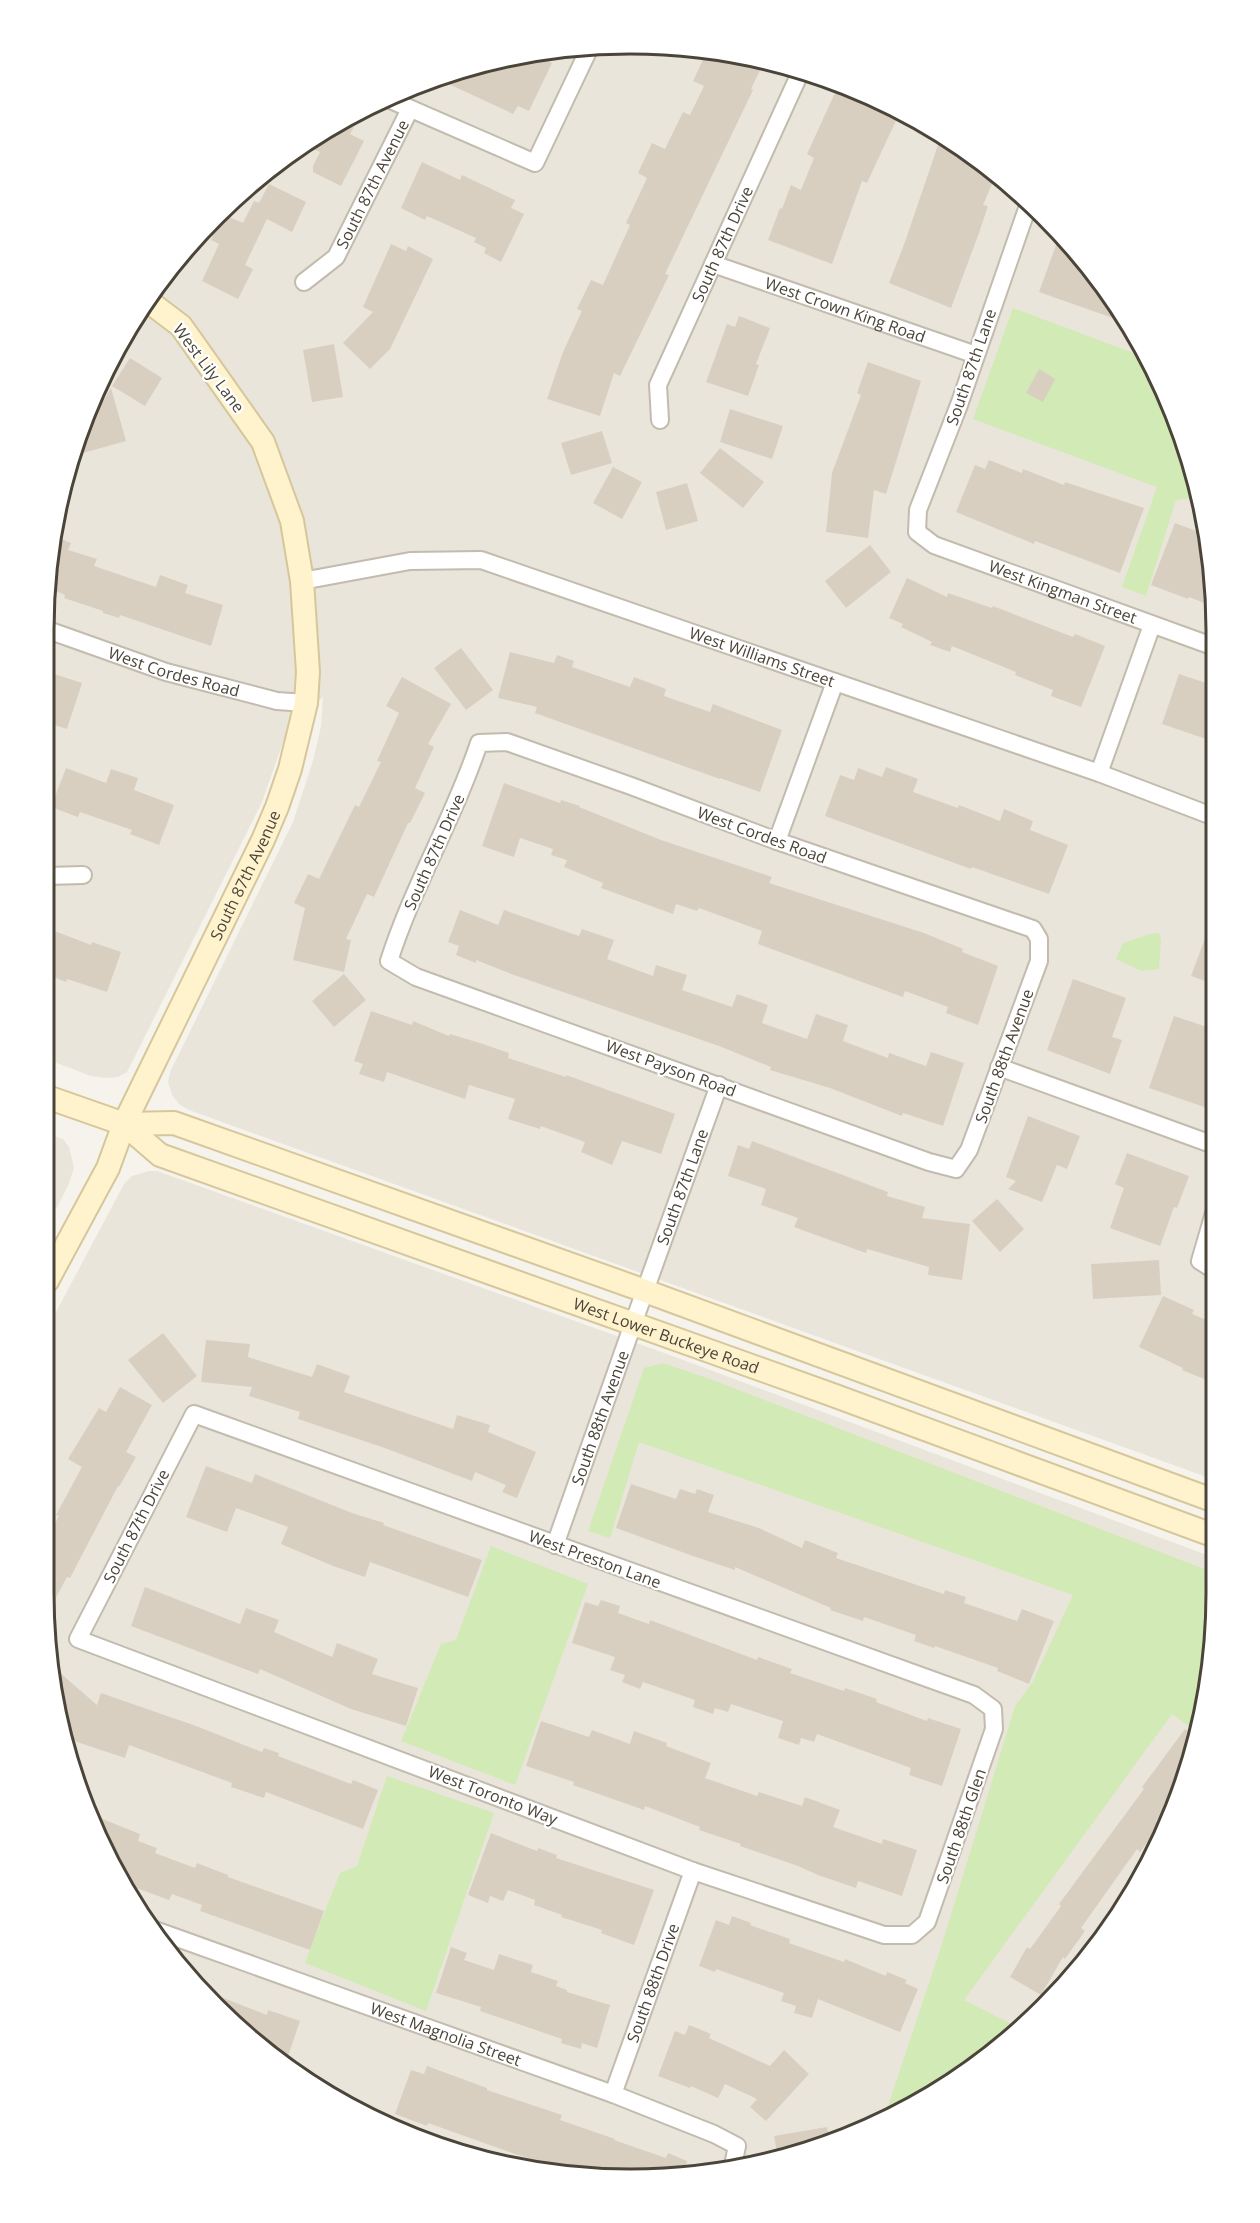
<svg xmlns="http://www.w3.org/2000/svg" width="1260" height="2223" viewBox="0 0 1260 2223" font-family="'Open Sans',sans-serif">
	<style>
		.residential { fill: #eae5da }
		.green { fill: #d2eab5 }
		.lines { fill: none; stroke-linecap: round; stroke-linejoin: round }
		.stream { stroke: #a9d4f2; stroke-width: 6 }
		.building { fill: #d8cfc1 }
		.street-casing { stroke: #c2bbae; stroke-width: 20 }
		.secondary-casing { stroke: #d6c79b; stroke-width: 26 }
		.street { stroke: #fff; stroke-width: 16 }
		.secondary { stroke: #fff3cd; stroke-width: 22 }
		.labels { text-anchor: middle; stroke-width: 4.5; stroke-linejoin: round; paint-order: stroke }
		.street-label { font-size: 16px; fill: #4b4439; stroke: #fff }
		.rim { fill: none; stroke: #4b4439; stroke-width: 3 }
	</style>
	<rect width="100%" height="100%" fill="#f6f3ec"/>
	<g class="residential">
		<path d="M592,45L707,49L819,75L924,122L1044,215L1118,304L1185,441L1212,554L1215,1480L189,1110L179,1104L172,1095L168,1082L171,1070L293,822L313,761L321,726L323,697L287,731L262,802L127,1072L118,1077L106,1078L91,1076L46,1059L45,592L75,442L122,336L189,243L273,164L371,104L479,63Z"/>
		<path d="M47,1134L63,1139L69,1147L74,1168L68,1186L47,1226Z"/>
		<path d="M149,1171H157L667,1354L1215,1558V1631L1196,1745L1138,1887L1071,1979L1016,2034L924,2101L854,2135L745,2168L668,2178L554,2175L478,2159L371,2119L304,2080L216,2008L164,1950L104,1853L75,1781L49,1670L47,1329L124,1184L132,1176Z"/>
	</g>
	<g class="green">
		<path d="M1013,308L1144,357L1185,441L1199,500L1192,498L1176,500L1146,596L1122,587L1157,487L973,419Z"/>
		<path d="M1159,933L1161,940L1159,969L1142,971L1116,959L1123,943L1150,934Z"/>
		<path d="M663,1363L710,1379L1215,1573V1631L1198,1733L1172,1714L964,2000L1021,2029L924,2101L883,2121L941,1947L1015,1706L1032,1683L1073,1595L639,1442L610,1538L588,1531L644,1368Z"/>
		<path d="M491,1546L588,1584L515,1785L401,1741L441,1644L456,1640Z"/>
		<path d="M387,1776L494,1813L426,2011L305,1963L340,1873L357,1866Z"/>
	</g>
	<g class="lines">
		<path class="stream" d="M1210,1650L1214,1639"/>
	</g>
	<g class="building">
		<path d="M708,49L764,62L751,89L753,90L665,274L669,275L620,376L614,373L600,416L547,399L563,352L582,311L577,309L591,280L603,285L630,225L626,223L647,178L638,173L652,143L665,149L683,112L690,115L704,86L693,81Z"/>
		<path d="M533,54L552,63L529,111L518,106L513,114L438,79L479,63L499,60L513,67L518,57Z"/>
		<path d="M839,84L900,112L867,183L862,181L832,264L768,240L780,208L782,209L791,185L801,190L814,158L807,154Z"/>
		<path d="M343,121L354,127L350,134L364,141L341,186L313,172V166L320,152L304,145Z"/>
		<path d="M941,136L995,177L983,205L988,206L979,233L951,308L889,283L905,242Z"/>
		<path d="M422,162L460,180L462,175L515,200L511,208L524,214L501,262L484,253L486,248L474,242L476,238L427,216L425,220L401,208Z"/>
		<path d="M269,184L306,202L292,232L267,219L245,265L253,269L238,299L202,281L219,244L211,240L223,214L243,223L254,201L259,203Z"/>
		<path d="M1060,234L1118,304L1127,323L1039,292Z"/>
		<path d="M391,244L406,251L408,246L433,259L390,349L370,369L343,343L373,312L363,307Z"/>
		<path d="M739,316L770,328L756,364L759,365L748,396L706,382L727,324L735,327Z"/>
		<path d="M334,344L343,397L312,402L303,350Z"/>
		<path d="M130,358L162,378L145,406L112,386Z"/>
		<path d="M868,362L921,381L886,494L874,490L868,538L826,532L832,473L861,395L857,393Z"/>
		<path d="M1039,369L1055,379L1043,402L1026,393Z"/>
		<path d="M111,388L126,441L72,456L75,442L91,405L103,402Z"/>
		<path d="M730,409L783,426L772,459L720,442Z"/>
		<path d="M602,431L612,463L571,475L561,443Z"/>
		<path d="M720,448L764,482L743,508L700,473Z"/>
		<path d="M989,460L1022,473L1023,469L1064,485L1065,482L1144,508L1120,573L1035,541L1034,544L956,512L975,465L985,469Z"/>
		<path d="M613,467L642,482L622,519L593,503Z"/>
		<path d="M687,483L698,521L666,530L656,492Z"/>
		<path d="M1175,523L1207,535L1212,554V606L1189,597L1188,599L1151,585Z"/>
		<path d="M56,537L71,543L68,550L97,559L94,566L156,587L160,575L188,585L185,593L223,605L211,646L120,615L119,618L103,613V611L64,598L65,595L46,587Z"/>
		<path d="M870,545L891,572L846,608L825,581Z"/>
		<path d="M907,578L947,597L948,593L992,608L993,606L1073,637L1075,634L1105,646L1081,707L1051,696L1053,690L1015,675L1016,672L952,646L950,652L930,645L932,642L901,627L903,624L889,618Z"/>
		<path d="M461,648L493,690L466,710L434,668Z"/>
		<path d="M510,652L554,663L557,655L574,661L572,667L630,687L634,677L666,689L664,696L710,712L713,704L782,730L760,792L720,778V779L535,713L537,707L498,698Z"/>
		<path d="M45,671L82,683L67,729L45,722Z"/>
		<path d="M1179,674L1212,685V741L1162,724Z"/>
		<path d="M402,677L451,704L428,744L434,747L415,788L425,793L410,823H408L374,897L367,894L346,939L351,940L344,972L293,960L305,908L294,903L308,874L319,879L355,805L359,807L381,762L377,761L399,713L386,706Z"/>
		<path d="M886,767L918,779L913,792L958,808L959,805L1000,821L1004,809L1033,821L1030,830L1068,845L1049,894L972,867L971,869L825,816L840,775L854,780L858,768L882,777Z"/>
		<path d="M66,768L106,783L111,769L138,778L134,790L174,805L159,845L130,834L132,830L80,812L78,817L51,807Z"/>
		<path d="M504,783L560,803L561,800L580,806L579,807L661,840L772,877L769,883L924,933L963,949L962,952L998,966L978,1025L946,1013L948,1007L905,991L903,997L758,944L762,931L699,908L697,911L676,904L673,914L601,888L603,883L564,867L567,860L551,855L553,849L520,838L514,857L482,846Z"/>
		<path d="M460,910L498,925L504,910L579,936L582,929L614,940L607,959L653,976L656,965L687,975L682,990L732,1007L737,994L768,1005L762,1023L807,1039L816,1014L848,1025L843,1041L888,1058L889,1053L926,1066L931,1052L964,1063L943,1126L903,1113L902,1116L830,1088L770,1070L771,1067L719,1046L514,975L476,960V963L456,955L459,946L448,942Z"/>
		<path d="M1211,922H1213V984L1191,976Z"/>
		<path d="M52,930L91,945L92,942L121,952L107,992L67,979L66,982L46,974V945Z"/>
		<path d="M344,974L366,1000L334,1027L312,1001Z"/>
		<path d="M1073,979L1126,998L1112,1037L1122,1040L1110,1074L1047,1050Z"/>
		<path d="M371,1011L412,1025L413,1021L449,1036L450,1034L483,1044L509,1053L508,1058L566,1077V1075L675,1114L661,1154L622,1141L612,1165L581,1152L585,1142L541,1126L540,1129L508,1119L515,1099L469,1085L465,1099L387,1072L384,1082L359,1074L363,1064L354,1061Z"/>
		<path d="M1174,1016L1213,1029V1110L1149,1088Z"/>
		<path d="M1028,1116L1080,1136L1067,1169L1057,1165L1042,1202L1008,1189L1016,1181L1006,1177Z"/>
		<path d="M752,1141L888,1192L887,1196L925,1207L922,1218L970,1224L962,1280L928,1275L929,1267L867,1249L866,1253L827,1239L794,1227L798,1218L761,1205L766,1189L728,1176L738,1145L749,1149Z"/>
		<path d="M1127,1153L1189,1176L1177,1208L1174,1207L1160,1246L1110,1228L1124,1188L1115,1184Z"/>
		<path d="M997,1199L1024,1229L1000,1252L972,1221Z"/>
		<path d="M1159,1260L1161,1295L1093,1299L1091,1264Z"/>
		<path d="M1163,1296L1194,1310L1192,1314L1214,1323V1383L1182,1370L1183,1368L1139,1347Z"/>
		<path d="M163,1333L197,1376L163,1403L128,1360Z"/>
		<path d="M206,1340L250,1344L248,1357L312,1377L317,1364L350,1376L344,1392L453,1429L457,1415L490,1425L488,1432L536,1452L517,1498L502,1492L506,1485L475,1472L472,1481L382,1447L298,1419L300,1412L249,1396L252,1387L201,1382Z"/>
		<path d="M120,1387L152,1405L126,1452L136,1457L119,1487L118,1486L70,1578L67,1577L48,1612V1536L59,1516L56,1515L82,1467L68,1459L99,1408L106,1412Z"/>
		<path d="M206,1466L252,1483L255,1474L352,1513L384,1523L383,1525L482,1560L468,1597L370,1562L365,1577L333,1566L281,1544L288,1527L236,1508L227,1532L186,1517Z"/>
		<path d="M631,1484L676,1499L680,1489L695,1494L697,1489L714,1495L708,1512L759,1528L802,1548L805,1540L838,1553L836,1558L944,1594L945,1590L966,1597L964,1603L1017,1621L1022,1609L1054,1621L1029,1684L997,1671L998,1668L935,1646L934,1648L914,1641L916,1635L864,1617L863,1621L830,1610L831,1608L735,1567V1570L693,1556L616,1528Z"/>
		<path d="M145,1587L240,1624L246,1608L279,1620L274,1632L332,1657L337,1643L378,1659L372,1674L418,1688L406,1726L351,1709L260,1669L258,1674L131,1626Z"/>
		<path d="M601,1600L620,1606L618,1613L649,1624L650,1620L757,1660L758,1657L792,1669L790,1673L844,1691L845,1688L877,1699L876,1702L927,1721L928,1718L961,1729L942,1786L909,1775L911,1768L817,1734L814,1742L801,1738L799,1745L778,1738L783,1721L731,1704L728,1712L715,1708L713,1714L693,1707L695,1700L643,1682L640,1689L622,1682L625,1675L610,1670L615,1657L572,1643L585,1602L598,1606Z"/>
		<path d="M59,1672L97,1705L101,1693L196,1726L262,1752L264,1748L279,1753L278,1756L351,1784L353,1780L378,1790L363,1829L266,1792L264,1798L231,1787L232,1783L129,1745L125,1758L77,1742L62,1730L51,1681Z"/>
		<path d="M541,1721L589,1737L592,1730L630,1744L634,1731L667,1743L666,1746L711,1763L705,1778L757,1796L759,1792L802,1806L805,1797L840,1810L833,1827L882,1844L883,1839L917,1850L902,1896L858,1881L856,1888L818,1875L798,1866L740,1846L741,1844L699,1830L700,1827L645,1806L644,1810L573,1785L574,1782L526,1766Z"/>
		<path d="M1185,1729L1198,1738L1196,1745L1176,1794L1156,1821L1160,1825L1140,1852L1137,1849L1081,1928L1085,1931L1065,1959L1063,1957L1041,1995L1010,1977L1027,1947L1030,1949L1061,1906L1059,1904L1144,1789L1142,1787Z"/>
		<path d="M100,1818L140,1834L138,1841L157,1848L155,1853L195,1868L197,1863L228,1875V1877L324,1911L310,1950L200,1911L202,1905L172,1894L169,1900L123,1883L104,1853L95,1831Z"/>
		<path d="M491,1833L537,1851L538,1848L557,1855L556,1858L654,1890L634,1945L601,1933L602,1930L561,1917L562,1915L534,1905L535,1900L508,1890L503,1901L490,1896L488,1903L468,1895Z"/>
		<path d="M732,1916L751,1923L750,1925L790,1939L789,1943L844,1962L845,1959L886,1976L887,1972L907,1980L905,1983L918,1989L900,2032L818,1999L812,2018L794,2013L796,2006L781,2001L784,1993L716,1969L715,1972L699,1966L716,1920L729,1925Z"/>
		<path d="M451,1947L467,1953L464,1960L494,1970L499,1954L533,1965L531,1972L558,1981L556,1986L567,1990V1992L610,2005L597,2048L582,2043L581,2049L561,2043L562,2039L480,2011L481,2007L436,1993Z"/>
		<path d="M198,1988L267,2015L268,2010L300,2021L285,2065L216,2008Z"/>
		<path d="M689,2025L711,2034L709,2038L770,2066L784,2050L809,2074L766,2121L750,2107L757,2099L725,2084L718,2098L691,2086L690,2088L658,2076L675,2031L685,2035Z"/>
		<path d="M427,2066L487,2088V2090L562,2115L560,2120L615,2139L614,2140L666,2158L668,2153L687,2161L682,2176L668,2178L566,2175L568,2170L515,2154L428,2123L427,2126L395,2114L411,2070L424,2074Z"/>
		<path d="M827,2127L830,2142L778,2158L774,2136Z"/>
	</g>
	<g class="lines">
		<g class="street-casing">
			<g id="street">
				<path d="M386,98L535,163L591,45"/>
				<path id="s1" d="M1029,203L959,405L918,510L917,532L934,545L1212,646"/>
				<path id="s2" d="M713,264L976,355"/>
				<path id="s3" d="M304,282L336,257L410,109"/>
				<path id="s4" d="M660,420L658,385L801,71"/>
				<path id="s5" d="M302,581L410,561L481,560L1099,773L1212,816"/>
				<path id="s6" d="M45,629L166,672L277,701L306,703"/>
				<path d="M507,742L631,786L777,841L1033,929L1039,939V961L969,1150L956,1169L929,1162L416,977L389,961C413,886 454,818 479,743Z"/>
				<path d="M1099,773L1152,625"/>
				<path d="M777,841L835,682"/>
				<path d="M46,876L83,875"/>
				<path d="M999,1067L1214,1145"/>
				<path d="M1214,1213L1200,1261L1214,1270"/>
				<path d="M194,1414L974,1695L993,1709L994,1729L927,1922L912,1935H884L693,1871L78,1639Z"/>
				<path id="s7" d="M555,1545L633,1324L719,1085"/>
				<path id="s8" d="M152,1929L613,2094L714,2134L737,2146L732,2170"/>
				<path id="s9" d="M613,2094L693,1871"/>
			</g>
		</g>
		<g class="secondary-casing">
			<g id="secondary">
				<path d="M47,1097L124,1124L174,1123L645,1291L1215,1501"/>
				<path id="s10" d="M124,1124L160,1155L830,1394L1215,1536"/>
				<path id="s11" d="M47,1281L108,1168L124,1124L263,840L277,807L290,769L306,703L308,672L302,581L292,521L263,442L181,326L148,301"/>
			</g>
		</g>
		<use href="#street" class="street"/>
		<use href="#secondary" class="secondary"/>
	</g>
	<g class="labels">
		<g class="street-label">
			<text dy="6" stroke="none"><textPath href="#s3" startOffset="122">South 87th Avenue</textPath></text>
			<text dy="6" stroke="none"><textPath href="#s4" startOffset="190">South 87th Drive</textPath></text>
			<text dy="6" stroke="none"><textPath href="#s2" startOffset="140">West Crown King Road</textPath></text>
			<text transform="translate(971 367) rotate(-71)" y="6">South 87th Lane</text>
			<text transform="translate(209 368) rotate(53)" y="6">West Lily Lane</text>
			<text dy="6" stroke="none"><textPath href="#s1" startOffset="507">West Kingman Street</textPath></text>
			<text dy="6" stroke="none"><textPath href="#s5" startOffset="478">West Williams Street</textPath></text>
			<text dy="6" stroke="none"><textPath href="#s6" startOffset="136">West Cordes Road</textPath></text>
			<text transform="translate(762 835) rotate(20)" y="6">West Cordes Road</text>
			<text transform="translate(434 852) rotate(-66)" y="6">South 87th Drive</text>
			<text dy="6" stroke="none"><textPath href="#s11" startOffset="452">South 87th Avenue</textPath></text>
			<text transform="translate(1004 1056) rotate(-70)" y="6">South 88th Avenue</text>
			<text transform="translate(671 1068) rotate(20)" y="6">West Payson Road</text>
			<text dy="6" stroke="none"><textPath href="#s7" startOffset="380">South 87th Lane</textPath></text>
			<text dy="6" stroke="none"><textPath href="#s10" startOffset="585">West Lower Buckeye Road</textPath></text>
			<text dy="6" stroke="none"><textPath href="#s7" startOffset="135">South 88th Avenue</textPath></text>
			<text transform="translate(136 1526) rotate(-63)" y="6">South 87th Drive</text>
			<text transform="translate(595 1559) rotate(20)" y="6">West Preston Lane</text>
			<text transform="translate(493 1795) rotate(21)" y="6">West Toronto Way</text>
			<text transform="translate(961 1826) rotate(-71)" y="6">South 88th Glen</text>
			<text dy="6" stroke="none"><textPath href="#s9" startOffset="118">South 88th Drive</textPath></text>
			<text dy="6" stroke="none"><textPath href="#s8" startOffset="312">West Magnolia Street</textPath></text>
		</g>
	</g>
	<path d="M0 0H1260V2223H0ZM630 54H630A576 576 0 0 1 1206 630V1593A576 576 0 0 1 630 2169H630A576 576 0 0 1 54 1593V630A576 576 0 0 1 630 54Z" fill="#fff" fill-rule="evenodd"/>
	<path class="rim" d="M630 54H630A576 576 0 0 1 1206 630V1593A576 576 0 0 1 630 2169H630A576 576 0 0 1 54 1593V630A576 576 0 0 1 630 54Z"/>
</svg>
